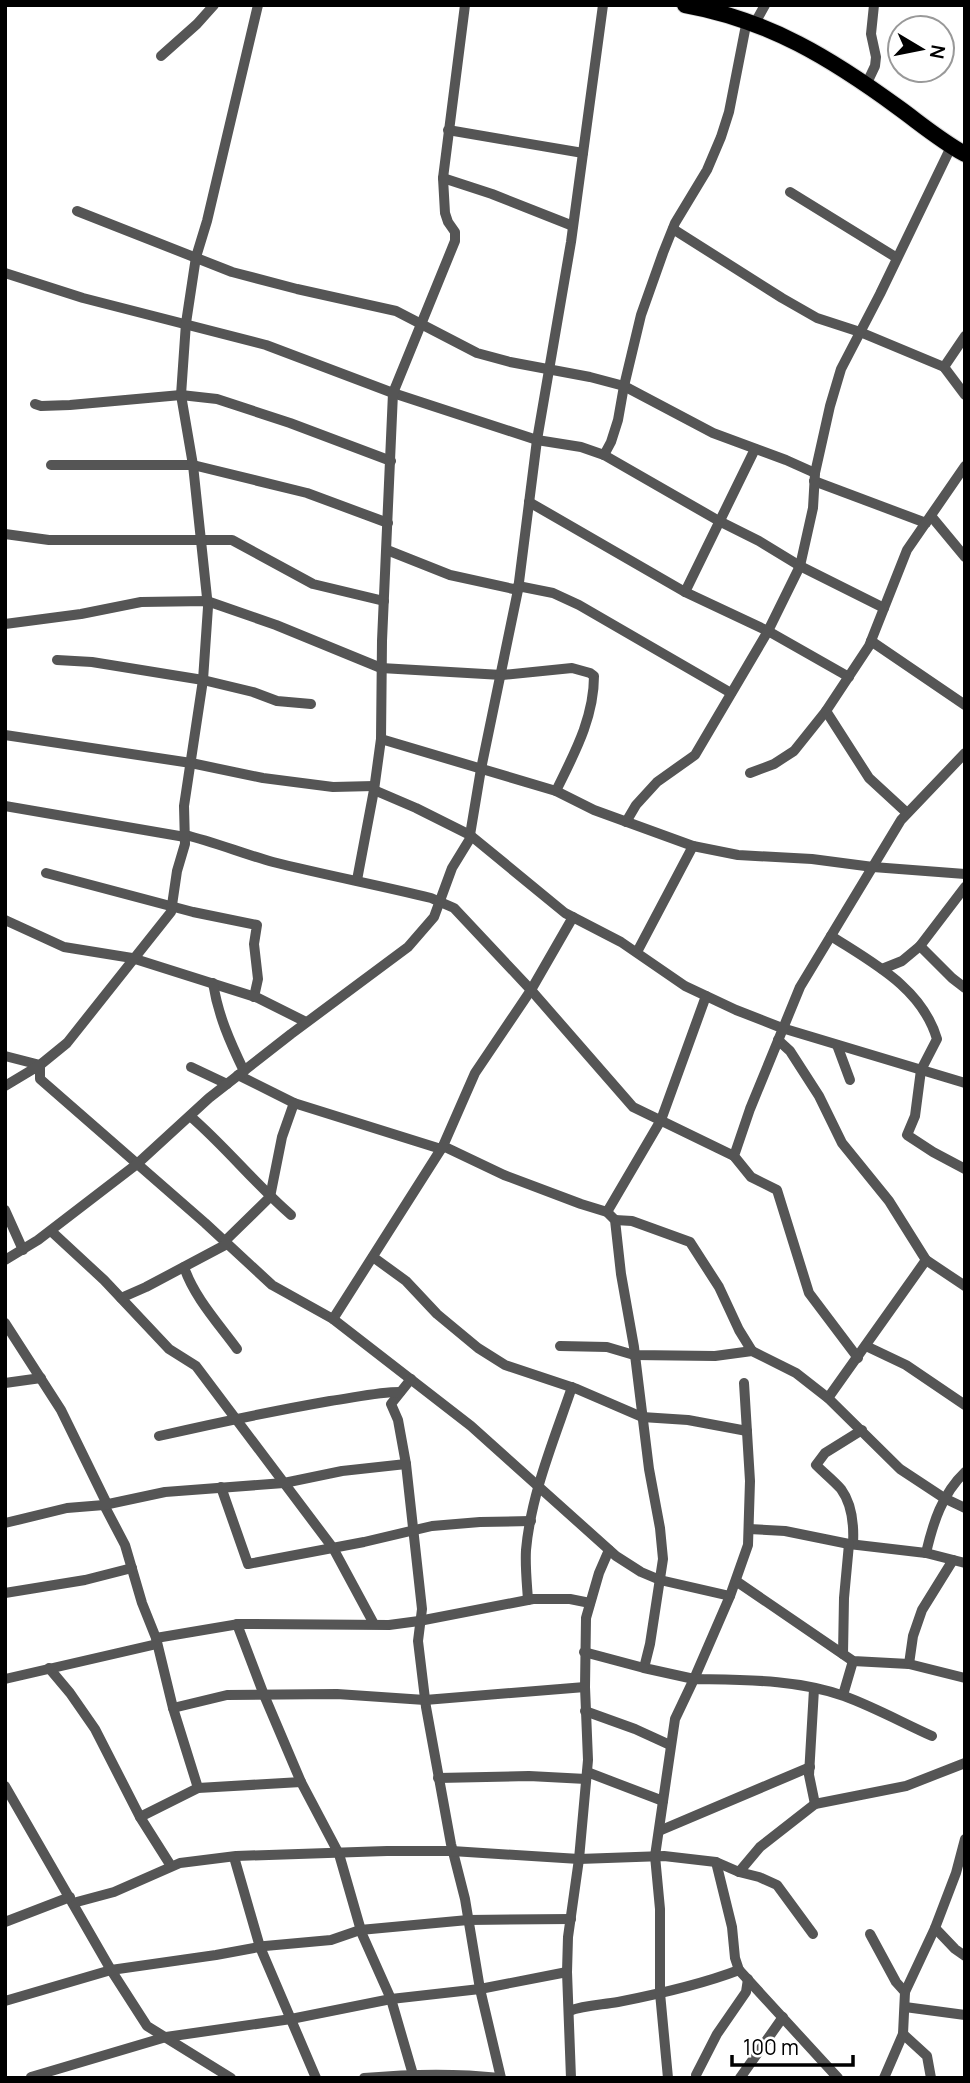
<svg xmlns="http://www.w3.org/2000/svg" width="970" height="2083" viewBox="0 0 970 2083" font-family="Manrope,sans-serif">
	<style>
		.lines { fill: none; stroke-linecap: round; stroke-linejoin: round }
		.trunk-casing { stroke: #dbdbdb; stroke-width: 18 }
		.minor { stroke: #555; stroke-width: 10 }
		.trunk { stroke: #000; stroke-width: 16 }
	</style>
	<rect width="100%" height="100%" fill="#fff"/>
	<g class="lines">
		<g class="trunk-casing">
			<path id="trunk" d="M685,5C769,20 832,59 899,108C921,124 941,141 965,154"/>
		</g>
		<g class="minor">
			<path d="M755,23L765,5"/>
			<path d="M161,56L197,24L214,5"/>
			<path d="M866,85L875,66L876,57L871,34L874,5"/>
			<path d="M448,130L583,153"/>
			<path d="M443,178L492,194L573,226"/>
			<path d="M790,192L897,258"/>
			<path d="M77,211L232,272L297,289L396,311L477,353L510,362L590,377L624,386L713,433L786,460L815,473"/>
			<path d="M673,229L782,298L817,318L860,332L944,367L965,395"/>
			<path d="M5,273L83,298L266,345L393,393L537,440L581,447L604,455L719,521L759,541L800,566L884,608"/>
			<path d="M944,367L965,336"/>
			<path d="M35,404L41,406L70,405L181,395L217,399L290,423L391,461"/>
			<path d="M604,455L611,442L618,420L624,386L641,315L663,253L675,223L707,170L721,137L729,112L747,20"/>
			<path d="M51,465H193L307,493L388,523"/>
			<path d="M814,481L926,523"/>
			<path d="M529,502L685,592L768,631L849,677"/>
			<path d="M931,516L965,557"/>
			<path d="M5,534L49,540H232L313,584L384,601"/>
			<path d="M387,550L450,575L518,590"/>
			<path d="M518,586L553,593L579,605L731,693"/>
			<path d="M685,592L755,449"/>
			<path d="M5,624L81,614L141,602L207,601L276,625L381,668L502,675L572,668L590,673L594,676C594,718 574,754 556,791"/>
			<path d="M871,641L965,705"/>
			<path d="M57,660L92,662L203,680L253,692L277,701L311,704"/>
			<path d="M5,735L191,763L263,778L333,787L374,786"/>
			<path d="M381,739L556,791L594,810L693,846L738,855L812,859L873,867L965,874"/>
			<path d="M750,773L774,764L794,751L826,711"/>
			<path d="M374,790L416,808L470,835L565,913L621,942L685,986L736,1010L782,1028L965,1083"/>
			<path d="M5,806L185,837"/>
			<path d="M907,813L869,778L826,711L869,646L907,550L965,466"/>
			<path d="M626,822L636,805L657,782L695,755L768,631L800,566L813,508L815,473L830,406L841,369L880,294L951,147"/>
			<path d="M185,835C215,842 243,854 273,862C325,875 378,885 431,898L454,908L531,990L633,1107L734,1156"/>
			<path d="M470,835L481,769L518,590L537,440L571,242L603,5"/>
			<path d="M46,873L193,912L257,925L254,944L258,979L254,997"/>
			<path d="M357,880L374,790L381,739L382,641L393,393L455,241V232L448,222L445,213L443,178L465,5"/>
			<path d="M5,920L64,947L132,958L258,998L306,1022"/>
			<path d="M831,936C873,963 922,988 937,1039L921,1070L915,1116L907,1135L933,1152L965,1169"/>
			<path d="M920,946L952,978L965,988"/>
			<path d="M637,952L693,846"/>
			<path d="M882,969L902,961L920,946L965,887"/>
			<path d="M213,983C218,1015 230,1042 244,1071"/>
			<path d="M778,1040L790,1051L819,1096L842,1143L889,1201L926,1260L828,1398"/>
			<path d="M837,1045L850,1080"/>
			<path d="M5,1056L40,1065L67,1043L171,912L177,871L185,844L184,806L203,680L208,607L193,465L181,395L186,323L196,257L207,221L258,5"/>
			<path d="M191,1067L227,1084"/>
			<path d="M238,1075L294,1103L441,1149"/>
			<path d="M5,1086L40,1065V1079L205,1223L272,1285L333,1319L471,1426L616,1556L641,1572L660,1580L730,1596"/>
			<path d="M190,1116C226,1147 255,1184 291,1215"/>
			<path d="M443,1146L504,1175L581,1204L607,1212L615,1220L621,1274L634,1347L649,1469L660,1528L663,1559L650,1644L644,1668L694,1679L730,1596L748,1545L750,1481L744,1383"/>
			<path d="M5,1210L23,1250"/>
			<path d="M607,1212L661,1120L706,996"/>
			<path d="M615,1220L632,1221L690,1242L719,1287L739,1330L752,1351"/>
			<path d="M51,1231L104,1280L169,1349L196,1366L333,1548L374,1624"/>
			<path d="M225,1241L270,1197L282,1137L294,1103"/>
			<path d="M373,1257L406,1281L437,1314L478,1348L505,1365L577,1389L642,1417L688,1420L747,1431"/>
			<path d="M5,1260L38,1240L137,1164L209,1098L291,1034L408,947L434,917L452,868L471,837"/>
			<path d="M926,1260L965,1286"/>
			<path d="M184,1267C194,1297 218,1323 237,1349"/>
			<path d="M121,1298L146,1287L227,1244"/>
			<path d="M333,1319L443,1146L475,1073L531,990L573,917"/>
			<path d="M5,1323L61,1410L107,1504"/>
			<path d="M560,1346L607,1347L634,1355L715,1356L752,1351L796,1373L828,1398L900,1469L944,1498L965,1508"/>
			<path d="M866,1346L906,1365L965,1405"/>
			<path d="M858,1358L809,1293L777,1190L751,1177L734,1156L750,1109L800,987L901,820L965,753"/>
			<path d="M411,1379L391,1404L398,1420L406,1464L422,1609L418,1641L426,1707L451,1844L465,1899L480,1989L501,2078"/>
			<path d="M5,1383L41,1378"/>
			<path d="M159,1436C216,1423 273,1411 330,1401C353,1398 377,1392 400,1392"/>
			<path d="M221,1487L248,1564L364,1542L432,1526L480,1522L531,1521"/>
			<path d="M104,1505L125,1545L142,1603L156,1638L173,1708L198,1788"/>
			<path d="M5,1523L67,1508L104,1505L165,1492L284,1483L342,1471L406,1464"/>
			<path d="M749,1529L785,1531L849,1544L926,1553L965,1563"/>
			<path d="M853,1544C854,1526 852,1504 841,1489C833,1480 824,1473 816,1465L825,1453L862,1430"/>
			<path d="M926,1553C933,1523 942,1494 965,1472"/>
			<path d="M736,1581L853,1661L909,1664L965,1678"/>
			<path d="M5,1593L85,1580L132,1568"/>
			<path d="M528,1600C527,1584 525,1567 526,1550C531,1494 554,1440 572,1387"/>
			<path d="M237,1624L264,1695L301,1782L339,1854L362,1934L391,1999L414,2078"/>
			<path d="M156,1638L239,1624L389,1625L419,1621L533,1599H570L590,1603"/>
			<path d="M584,1652L644,1668"/>
			<path d="M843,1654L844,1598L849,1544"/>
			<path d="M909,1664L913,1636L922,1610L953,1560"/>
			<path d="M49,1668L70,1693L95,1729L140,1817L171,1866"/>
			<path d="M5,1679L157,1644"/>
			<path d="M814,1689L809,1775L815,1804"/>
			<path d="M843,1695L853,1661"/>
			<path d="M173,1708L227,1695L337,1694L425,1700L585,1687"/>
			<path d="M585,1711L635,1729L670,1745"/>
			<path d="M587,1772L663,1801"/>
			<path d="M438,1778L529,1776L586,1779"/>
			<path d="M5,1786L111,1970L147,2026L231,2078"/>
			<path d="M140,1817L198,1788L301,1782"/>
			<path d="M659,1831L810,1767"/>
			<path d="M234,1857L260,1947L316,2078"/>
			<path d="M716,1862L732,1927L735,1958L739,1970"/>
			<path d="M739,1872L760,1847L815,1804L906,1786L965,1763"/>
			<path d="M73,1903L114,1892L180,1863L236,1856L387,1851H452L579,1859L664,1856L716,1862L739,1872L759,1877L777,1885L813,1934"/>
			<path d="M5,1922L70,1897"/>
			<path d="M935,1928L955,1949L965,1956"/>
			<path d="M870,1934L896,1982L905,1992"/>
			<path d="M5,2001L111,1970L216,1955L265,1946L331,1940L360,1930L468,1920L571,1919"/>
			<path d="M905,2007L965,2015"/>
			<path d="M569,2011C585,2005 601,2005 618,2002C659,1994 700,1985 739,1970L838,2078"/>
			<path d="M903,2034L927,2056L931,2078"/>
			<path d="M696,2075L717,2034L746,1992L748,1979"/>
			<path d="M31,2077L166,2037L291,2019L391,1999L480,1989L567,1972"/>
			<path d="M364,2078C410,2074 455,2073 500,2078"/>
			<path d="M571,2078L567,1972L568,1937L579,1859L588,1760L585,1687L586,1618L599,1573L609,1550"/>
			<path d="M668,2078L660,1993V1909L655,1856L675,1719L694,1679C743,1680 797,1679 844,1696C874,1707 903,1723 932,1736"/>
			<path d="M740,2078L783,2017"/>
			<path d="M884,2078L903,2034L905,1992L935,1928L956,1873L965,1839"/>
		</g>
		<use href="#trunk" class="trunk"/>
	</g>
	<rect width="970" height="2083" fill="none" stroke="#000000" stroke-width="14"/>
	<g transform="translate(921 49) rotate(100)"><circle r="33" fill="#ffffff" stroke="#999999" stroke-width="2"/>
	<path d="M0-5L12 26L0 18L-12 26Z" fill="#000000"/>
	<text y="-10" font-size="19" font-weight="bold" text-anchor="middle" fill="#000000">N</text>
	</g>
	<path d="M732 2055v10h121v-10" fill="none" stroke="#000000" stroke-width="3.5"/>
	<text x="743" y="2055" font-size="21" fill="#000000" stroke="#ffffff" stroke-width="5" paint-order="stroke">100 m</text>
</svg>
